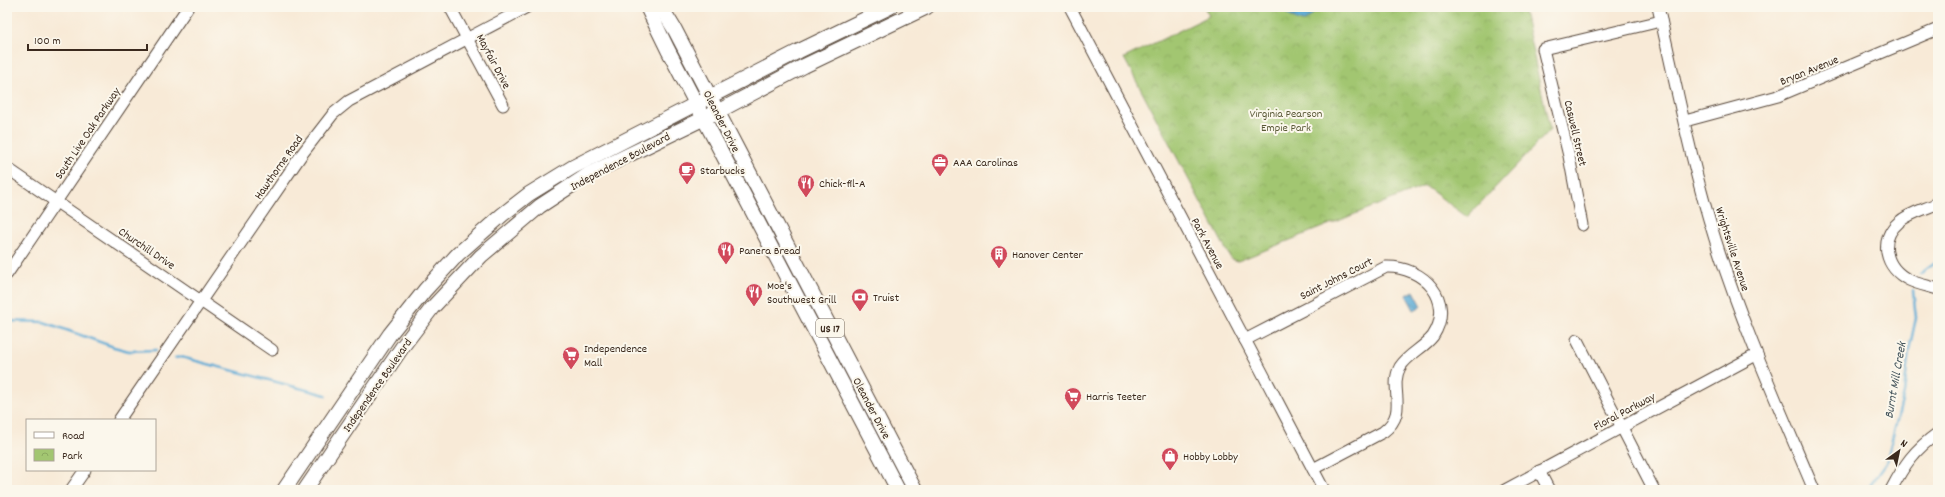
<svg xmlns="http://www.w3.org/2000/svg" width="1945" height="497" viewBox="0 0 1945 497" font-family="Dekko,sans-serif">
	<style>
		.park { fill: url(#park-crowns); stroke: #6e7848 }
		.water { fill: url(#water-waves); stroke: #4c6a7a }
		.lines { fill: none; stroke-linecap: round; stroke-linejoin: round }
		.stream { stroke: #5cabd6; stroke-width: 2.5 }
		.minor-casing { stroke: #57473a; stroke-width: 13 }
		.major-casing { stroke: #57473a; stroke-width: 16 }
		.minor { stroke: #fff; stroke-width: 11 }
		.major { stroke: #fff; stroke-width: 14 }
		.labels { text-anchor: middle; stroke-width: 4; stroke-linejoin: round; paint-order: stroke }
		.shield { fill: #fbf7ec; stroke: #75685c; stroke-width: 1 }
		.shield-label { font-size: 11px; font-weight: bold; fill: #3b2a1e }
		.street-label { font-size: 12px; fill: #3b2a1e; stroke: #fbf7ec }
		.park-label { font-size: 12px; fill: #5a5937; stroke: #fbf7ec }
		.poi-label { font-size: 12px; fill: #3b2a1e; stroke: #fbf7ec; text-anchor: start }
		.water-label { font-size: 13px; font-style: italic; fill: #47575e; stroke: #fbf7ec }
	</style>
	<defs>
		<pattern id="park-crowns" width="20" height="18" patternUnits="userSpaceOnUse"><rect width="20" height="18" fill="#a2c671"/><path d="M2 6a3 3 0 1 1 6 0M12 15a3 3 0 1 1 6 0" fill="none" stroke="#8caa61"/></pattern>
		<pattern id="water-waves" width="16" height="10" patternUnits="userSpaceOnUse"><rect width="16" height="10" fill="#5cabd6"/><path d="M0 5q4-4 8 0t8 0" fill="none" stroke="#4d8bad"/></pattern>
	</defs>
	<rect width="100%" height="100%" fill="#fbf7ec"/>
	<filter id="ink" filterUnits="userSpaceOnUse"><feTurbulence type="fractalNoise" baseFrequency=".025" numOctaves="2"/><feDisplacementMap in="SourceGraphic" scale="8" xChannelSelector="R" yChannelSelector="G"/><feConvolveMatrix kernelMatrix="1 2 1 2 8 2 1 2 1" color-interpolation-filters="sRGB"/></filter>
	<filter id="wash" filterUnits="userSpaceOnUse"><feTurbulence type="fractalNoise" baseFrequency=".012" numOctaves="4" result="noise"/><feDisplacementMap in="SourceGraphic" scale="16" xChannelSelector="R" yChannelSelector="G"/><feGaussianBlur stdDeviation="0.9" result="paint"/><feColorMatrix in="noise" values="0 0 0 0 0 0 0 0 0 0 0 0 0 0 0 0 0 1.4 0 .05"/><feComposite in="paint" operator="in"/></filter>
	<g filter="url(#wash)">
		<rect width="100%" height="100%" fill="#f8ead7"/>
		<path class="park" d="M1204,7H1523L1550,130L1467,217L1425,186L1238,261L1231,259L1124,58L1209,16Z"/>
		<g class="water">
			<path d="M1277,7H1315C1315,14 1309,18 1303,22L1296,20Z"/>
			<path d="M1414,291L1422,306L1414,310L1406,295Z"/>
		</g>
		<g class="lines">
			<g class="stream">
				<path d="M1920,274L1938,261"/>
				<path d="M7,321L44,322L114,347L129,351L156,350"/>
				<path d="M175,358L181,357L326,395"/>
				<path d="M1867,490L1886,463L1904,393L1909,350L1916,318L1913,291"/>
			</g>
		</g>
	</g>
	<g filter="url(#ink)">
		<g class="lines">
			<g class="minor-casing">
				<g id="minor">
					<path d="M450,7L503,105"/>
					<path d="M1070,7L1324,490"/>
					<path d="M1658,7C1676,84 1691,163 1715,239C1742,325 1779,407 1814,490"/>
					<path d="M1685,121L1778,96L1938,29"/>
					<path d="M7,168L272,350"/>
					<path d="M1938,203C1926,209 1909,213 1899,222C1878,240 1885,268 1909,280C1917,284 1928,286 1938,289"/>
					<path d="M1582,225L1569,156L1543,49L1661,21"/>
					<path d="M7,274L188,7"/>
					<path d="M1245,340L1386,267C1423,266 1456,300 1433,336C1424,348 1408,354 1400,367C1388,389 1410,412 1383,432L1313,469"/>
					<path d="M1577,340L1654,490"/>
					<path d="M119,420L302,154L333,114L349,101L527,7"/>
					<path d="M1539,471L1549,490"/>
					<path d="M71,490L85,470"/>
					<path d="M1505,490L1756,355"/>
					<path d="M1891,490C1904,465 1914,450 1938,433"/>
				</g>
			</g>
			<g class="major-casing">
				<g id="major">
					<path d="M647,7L668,50L898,490"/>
					<path d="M661,7L675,30L915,490"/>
					<path d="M284,490L390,334L425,290L458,254L502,215L529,194L573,167L799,51L890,7"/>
					<path d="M305,490L403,346L432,308L481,256L540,206L589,174L717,112L804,66L927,7"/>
				</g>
			</g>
			<use href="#minor" class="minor"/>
			<use href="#major" class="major"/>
		</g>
	</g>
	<defs>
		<g id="office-pin" transform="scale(0.9)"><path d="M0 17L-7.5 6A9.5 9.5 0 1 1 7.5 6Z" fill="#d1495b" stroke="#fbf7ec"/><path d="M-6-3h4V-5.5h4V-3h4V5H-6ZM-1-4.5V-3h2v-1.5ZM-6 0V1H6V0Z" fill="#fff"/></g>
		<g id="cafe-pin" transform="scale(0.9)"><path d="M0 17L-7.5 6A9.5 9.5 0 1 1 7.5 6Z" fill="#d1495b" stroke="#fbf7ec"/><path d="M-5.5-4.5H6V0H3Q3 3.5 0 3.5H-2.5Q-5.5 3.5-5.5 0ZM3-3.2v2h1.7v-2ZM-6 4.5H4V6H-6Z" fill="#fff"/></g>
		<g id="restaurant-pin" transform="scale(0.9)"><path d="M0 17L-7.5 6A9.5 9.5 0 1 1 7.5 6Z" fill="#d1495b" stroke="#fbf7ec"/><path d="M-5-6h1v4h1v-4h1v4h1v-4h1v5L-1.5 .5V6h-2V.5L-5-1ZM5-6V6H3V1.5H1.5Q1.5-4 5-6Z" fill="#fff"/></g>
		<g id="building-pin" transform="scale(0.9)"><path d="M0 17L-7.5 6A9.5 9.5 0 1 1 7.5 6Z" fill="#d1495b" stroke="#fbf7ec"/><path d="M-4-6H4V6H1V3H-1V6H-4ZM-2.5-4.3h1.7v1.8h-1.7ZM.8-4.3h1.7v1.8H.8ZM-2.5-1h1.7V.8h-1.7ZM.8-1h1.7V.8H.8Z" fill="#fff"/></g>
		<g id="bank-pin" transform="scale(0.9)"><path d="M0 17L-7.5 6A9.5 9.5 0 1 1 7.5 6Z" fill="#d1495b" stroke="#fbf7ec"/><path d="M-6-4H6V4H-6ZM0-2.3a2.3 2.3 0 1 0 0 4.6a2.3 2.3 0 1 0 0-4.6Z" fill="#fff"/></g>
		<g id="supermarket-pin" transform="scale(0.9)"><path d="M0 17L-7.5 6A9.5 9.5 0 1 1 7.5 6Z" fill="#d1495b" stroke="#fbf7ec"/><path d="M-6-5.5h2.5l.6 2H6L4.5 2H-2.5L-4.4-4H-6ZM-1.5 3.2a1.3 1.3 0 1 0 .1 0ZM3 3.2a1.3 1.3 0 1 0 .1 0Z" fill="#fff"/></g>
		<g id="shop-pin" transform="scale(0.9)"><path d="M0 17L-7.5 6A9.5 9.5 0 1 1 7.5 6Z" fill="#d1495b" stroke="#fbf7ec"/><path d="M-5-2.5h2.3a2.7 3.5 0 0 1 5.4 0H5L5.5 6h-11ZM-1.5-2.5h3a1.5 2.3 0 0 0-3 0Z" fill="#fff"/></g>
	</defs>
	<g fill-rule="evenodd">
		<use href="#office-pin" x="940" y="162"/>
		<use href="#cafe-pin" x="687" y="170"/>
		<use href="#restaurant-pin" x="806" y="183"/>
		<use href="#restaurant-pin" x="726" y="250"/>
		<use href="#building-pin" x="999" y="254"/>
		<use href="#restaurant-pin" x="754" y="292"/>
		<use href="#bank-pin" x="860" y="297"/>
		<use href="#supermarket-pin" x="571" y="355"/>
		<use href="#supermarket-pin" x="1073" y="396"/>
		<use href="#shop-pin" x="1170" y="456"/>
	</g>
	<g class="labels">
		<rect class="shield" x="816" y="319" width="28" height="18" rx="3"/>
		<g class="shield-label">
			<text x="830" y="332">US 17</text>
		</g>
		<g class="street-label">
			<text transform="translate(494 61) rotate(62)" y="4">Mayfair Drive</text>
			<text transform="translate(1809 70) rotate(-22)" y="4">Bryan Avenue</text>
			<text transform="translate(722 121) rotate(63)" y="4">Oleander Drive</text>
			<text transform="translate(87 133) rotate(-56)" y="4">South Live Oak Parkway</text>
			<text transform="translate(1576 133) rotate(77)" y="4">Caswell Street</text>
			<text transform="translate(620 161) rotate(-28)" y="4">Independence Boulevard</text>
			<text transform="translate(278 167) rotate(-55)" y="4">Hawthorne Road</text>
			<text transform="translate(1208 243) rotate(62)" y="4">Park Avenue</text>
			<text transform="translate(147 248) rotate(34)" y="4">Churchill Drive</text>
			<text transform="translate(1733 249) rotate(72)" y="4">Wrightsville Avenue</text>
			<text transform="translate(1336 278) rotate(-27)" y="4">Saint Johns Court</text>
			<text transform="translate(377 385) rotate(-55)" y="4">Independence Boulevard</text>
			<text transform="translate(872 408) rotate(62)" y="4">Oleander Drive</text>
			<text transform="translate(1624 411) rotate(-28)" y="4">Floral Parkway</text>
		</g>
		<g class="park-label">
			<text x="1286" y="117">Virginia Pearson<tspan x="1286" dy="14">Empie Park</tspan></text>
		</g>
		<g class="poi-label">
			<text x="953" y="166">AAA Carolinas</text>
			<text x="700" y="174">Starbucks</text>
			<text x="819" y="187">Chick-fil-A</text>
			<text x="739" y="254">Panera Bread</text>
			<text x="1012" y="258">Hanover Center</text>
			<text x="767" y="289">Moe's<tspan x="767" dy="14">Southwest Grill</tspan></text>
			<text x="873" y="301">Truist</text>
			<text x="584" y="352">Independence<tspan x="584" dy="14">Mall</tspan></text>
			<text x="1086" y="400">Harris Teeter</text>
			<text x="1183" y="460">Hobby Lobby</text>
		</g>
		<g class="water-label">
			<text transform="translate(1894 380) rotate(-80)" y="5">Burnt Mill Creek</text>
		</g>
	</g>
	<rect width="1945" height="497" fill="none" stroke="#fbf7ec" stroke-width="24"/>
	<rect x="26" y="419" width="130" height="52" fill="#fbf7ec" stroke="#aea59a"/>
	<rect x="34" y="432" width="20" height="6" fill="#ffffff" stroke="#aea59a"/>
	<text x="62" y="439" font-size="12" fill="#3b2a1e">Road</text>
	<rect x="34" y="449" width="20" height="12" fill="url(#park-crowns)" stroke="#aea59a"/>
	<text x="62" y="459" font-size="12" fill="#3b2a1e">Park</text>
	<g transform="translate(1899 451) rotate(33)" stroke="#fbf7ec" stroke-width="3" paint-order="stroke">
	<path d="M0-3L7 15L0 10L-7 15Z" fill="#3b2a1e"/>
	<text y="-6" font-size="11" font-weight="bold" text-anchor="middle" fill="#3b2a1e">N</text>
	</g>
	<path d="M28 44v6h119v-6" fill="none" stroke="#3b2a1e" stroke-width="2"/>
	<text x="34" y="44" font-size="12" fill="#3b2a1e" stroke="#fbf7ec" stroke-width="3" paint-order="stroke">100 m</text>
</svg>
